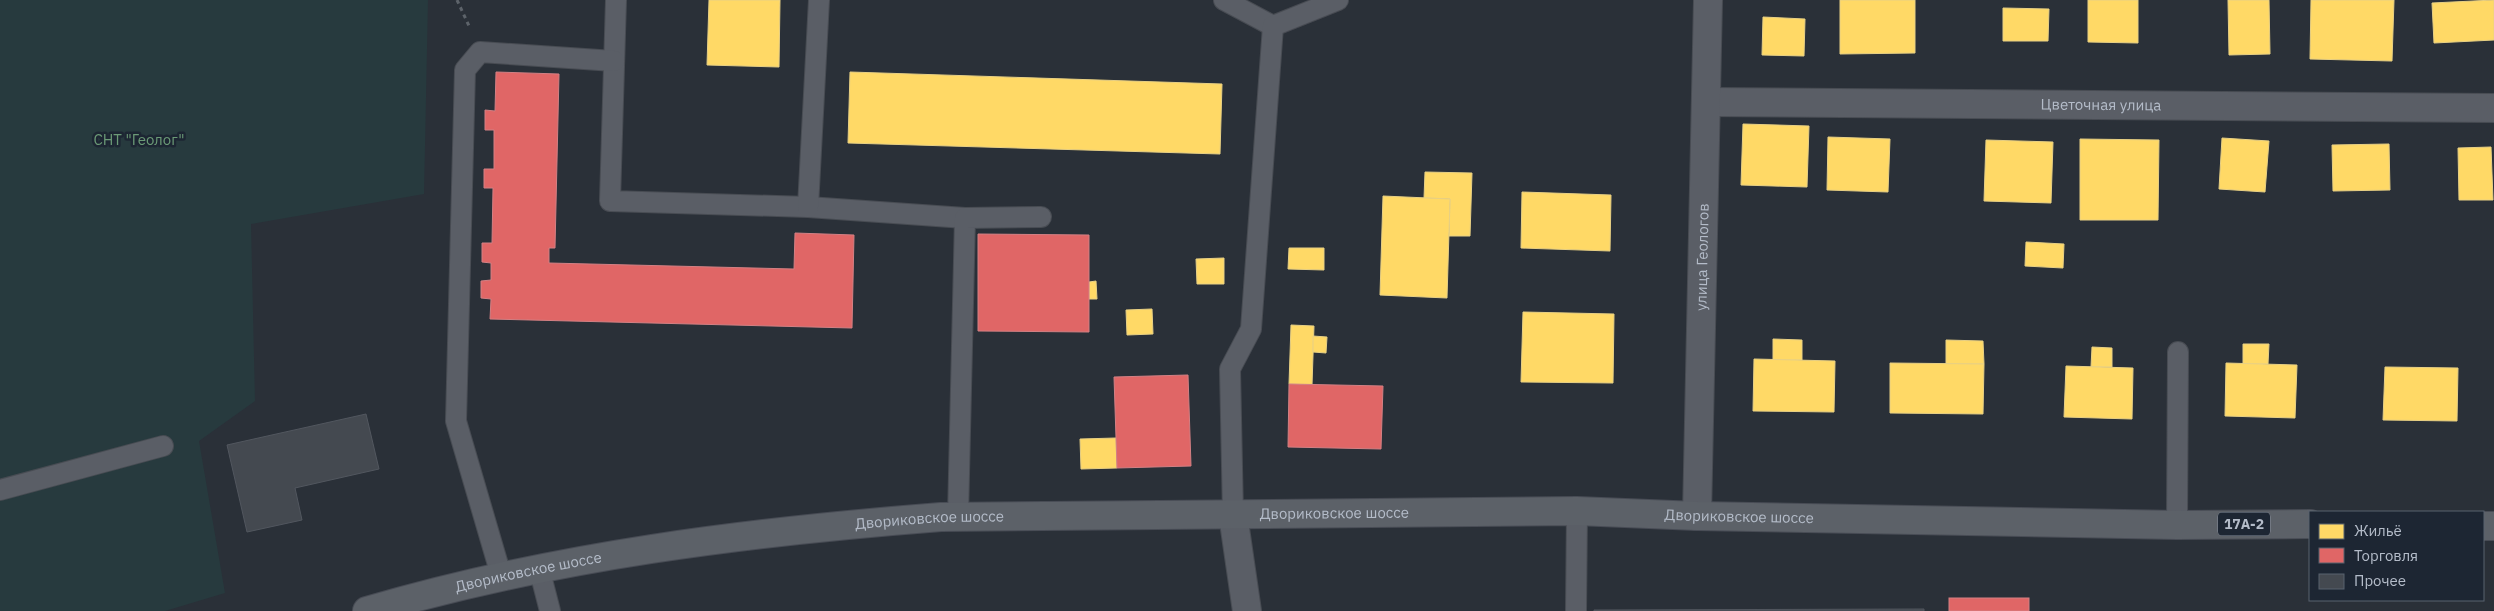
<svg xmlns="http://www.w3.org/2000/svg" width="2494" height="611" viewBox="0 0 2494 611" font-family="'IBM Plex Sans',sans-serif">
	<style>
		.green { fill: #273a3e }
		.homes { fill: #ffd966; stroke: #e8d084 }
		.shops { fill: #e06666; stroke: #d38084 }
		.building { fill: #444950; stroke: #52575f }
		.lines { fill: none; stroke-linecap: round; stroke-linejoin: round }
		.lane-casing { stroke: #484c53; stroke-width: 22 }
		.street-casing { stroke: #484c53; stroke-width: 30 }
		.primary-casing { stroke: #484c55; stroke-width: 30 }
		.path { stroke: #5d636a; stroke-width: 3; stroke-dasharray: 4 4; stroke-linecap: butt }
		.lane { stroke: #5a5e66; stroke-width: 20 }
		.street { stroke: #5a5e66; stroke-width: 28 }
		.primary { stroke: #5c6168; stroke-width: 28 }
		.labels { text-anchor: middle; stroke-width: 5; stroke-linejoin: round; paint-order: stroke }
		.shield { fill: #1d2633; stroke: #878f9c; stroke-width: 1 }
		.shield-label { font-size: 14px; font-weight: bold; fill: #b4bcc9 }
		.street-label { font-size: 15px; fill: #b4bcc9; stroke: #1d2633 }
		.park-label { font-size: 15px; fill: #6b9a76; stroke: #1d2633 }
	</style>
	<rect width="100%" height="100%" fill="#2a3038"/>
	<path class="green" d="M0,0H428L424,194L251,224L255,401L199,441L225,593L165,611H0Z"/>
	<g class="homes">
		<path d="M709,0H780L779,67L707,65Z"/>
		<path d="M1840,0H1915V53L1840,54Z"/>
		<path d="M2088,0H2138V43L2088,42Z"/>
		<path d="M2228,0H2269L2270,54L2229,55Z"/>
		<path d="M2311,0H2394L2392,61L2310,59Z"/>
		<path d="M2494,0V40L2434,43L2432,3Z"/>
		<path d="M2003,8L2049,9L2048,41H2003Z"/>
		<path d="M1763,17L1805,19L1804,56L1762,55Z"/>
		<path d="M850,72L1222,84L1220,154L848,143Z"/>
		<path d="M1743,124L1809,126L1807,187L1741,185Z"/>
		<path d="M1828,137L1890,139L1888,192L1827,190Z"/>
		<path d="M2222,138L2269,141L2265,192L2219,189Z"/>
		<path d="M2080,139L2159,140L2158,220H2080Z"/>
		<path d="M1986,140L2053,142L2051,203L1984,201Z"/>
		<path d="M2389,144L2390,190L2333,191L2332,145Z"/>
		<path d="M2491,147L2493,200H2459L2458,148Z"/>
		<path d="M1425,172L1472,173L1470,236H1449L1450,199L1424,198Z"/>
		<path d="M1522,192L1611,195L1610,251L1521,248Z"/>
		<path d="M1383,196L1450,199L1447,298L1380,295Z"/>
		<path d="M2026,242L2064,244L2063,268L2025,266Z"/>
		<path d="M1289,248H1324V270L1288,269Z"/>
		<path d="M1224,258V284H1197L1196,259Z"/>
		<path d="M1096,281L1097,299H1089V282Z"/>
		<path d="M1152,309L1153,334L1127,335L1126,310Z"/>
		<path d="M1523,312L1614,314L1613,383L1521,382Z"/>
		<path d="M1291,325L1314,326L1312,385L1289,384Z"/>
		<path d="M1313,336L1327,337L1326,353L1313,352Z"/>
		<path d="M1773,339L1802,340V360H1773Z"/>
		<path d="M1946,340L1983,341L1984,364H1946Z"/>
		<path d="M2243,344H2269L2268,364H2243Z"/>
		<path d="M2092,347L2112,348V367H2091Z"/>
		<path d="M1754,359L1835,361L1834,412L1753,411Z"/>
		<path d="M1890,363L1984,364L1983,414L1890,413Z"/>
		<path d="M2226,363L2297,365L2295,418L2225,416Z"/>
		<path d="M2066,366L2133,368L2132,419L2064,417Z"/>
		<path d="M2385,367L2458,368L2457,421L2383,420Z"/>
		<path d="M1116,438L1117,468L1081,469L1080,439Z"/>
	</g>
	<g class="shops">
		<path d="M496,72L559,74L555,248H549V263L794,269L795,233L854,235L852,328L490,319L491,299L481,298V281L491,280V263L482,262V243H492L493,188H484V169H494V130H485V110L495,111Z"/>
		<path d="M978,234L1089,235V332L978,331Z"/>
		<path d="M1188,375L1191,466L1117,468L1114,377Z"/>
		<path d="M1289,384L1383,386L1381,449L1288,447Z"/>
		<rect x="1949" y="598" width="80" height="13"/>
	</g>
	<g class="building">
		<path d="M366,414L379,469L295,488L302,520L247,532L227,445Z"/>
		<path d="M1924,609V611H1594V610Z"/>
	</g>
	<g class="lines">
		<g class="lane-casing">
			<g id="lane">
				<path d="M616,0L610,201L808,207L965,218"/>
				<path d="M1224,0L1273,26"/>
				<path d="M808,207L819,0"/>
				<path d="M0,490L163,446"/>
				<path d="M1233,515L1230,369L1251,329L1273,26L1338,0"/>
				<path d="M958,517L965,218L1041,217"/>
				<path d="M2177,525L2178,352"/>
				<path d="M539,568L550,611"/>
				<path d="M501,575L456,421L465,70L480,52L614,61"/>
				<path d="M1576,611L1577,511"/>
			</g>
		</g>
		<g class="street-casing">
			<g id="street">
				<path id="s1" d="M1707,102L2494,108"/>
				<path d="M1233,515L1247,611"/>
				<path id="s2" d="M1697,516L1708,0"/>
			</g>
		</g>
		<g class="primary-casing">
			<g id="primary">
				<path d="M2483,526H2494"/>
				<path id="s3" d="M367,611C554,556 747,532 941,517L1577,511L1697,516L2177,525L2310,524"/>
			</g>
		</g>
		<path class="path" d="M457,0L470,28"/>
		<use href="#lane" class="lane"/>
		<use href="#street" class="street"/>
		<use href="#primary" class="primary"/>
	</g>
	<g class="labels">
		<rect class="shield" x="2218" y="512.5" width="52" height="23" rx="4"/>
		<g class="shield-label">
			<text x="2244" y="529">17А-2</text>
		</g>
		<g class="street-label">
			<text dy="5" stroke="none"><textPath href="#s1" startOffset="394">Цветочная улица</textPath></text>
			<text dy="5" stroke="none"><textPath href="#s2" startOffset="259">улица Геологов</textPath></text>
			<text dy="5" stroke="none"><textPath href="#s3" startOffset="976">Двориковское шоссе</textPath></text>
			<text dy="5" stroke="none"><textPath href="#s3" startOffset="1381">Двориковское шоссе</textPath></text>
			<text dy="5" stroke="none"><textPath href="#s3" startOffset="571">Двориковское шоссе</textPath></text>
			<text dy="5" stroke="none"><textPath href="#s3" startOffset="166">Двориковское шоссе</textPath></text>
		</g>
		<g class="park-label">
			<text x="139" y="145">СНТ "Геолог"</text>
		</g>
	</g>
	<rect x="2309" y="511" width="175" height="90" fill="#1d2633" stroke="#59626f"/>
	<rect x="2319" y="524" width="25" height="15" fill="#ffd966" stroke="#59626f"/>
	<text x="2354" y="536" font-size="15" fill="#b4bcc9">Жильё</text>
	<rect x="2319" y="548" width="25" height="15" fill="#e06666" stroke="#59626f"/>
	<text x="2354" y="561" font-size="15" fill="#b4bcc9">Торговля</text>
	<rect x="2319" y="574" width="25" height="15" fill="#444950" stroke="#59626f"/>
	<text x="2354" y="586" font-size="15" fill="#b4bcc9">Прочее</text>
</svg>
